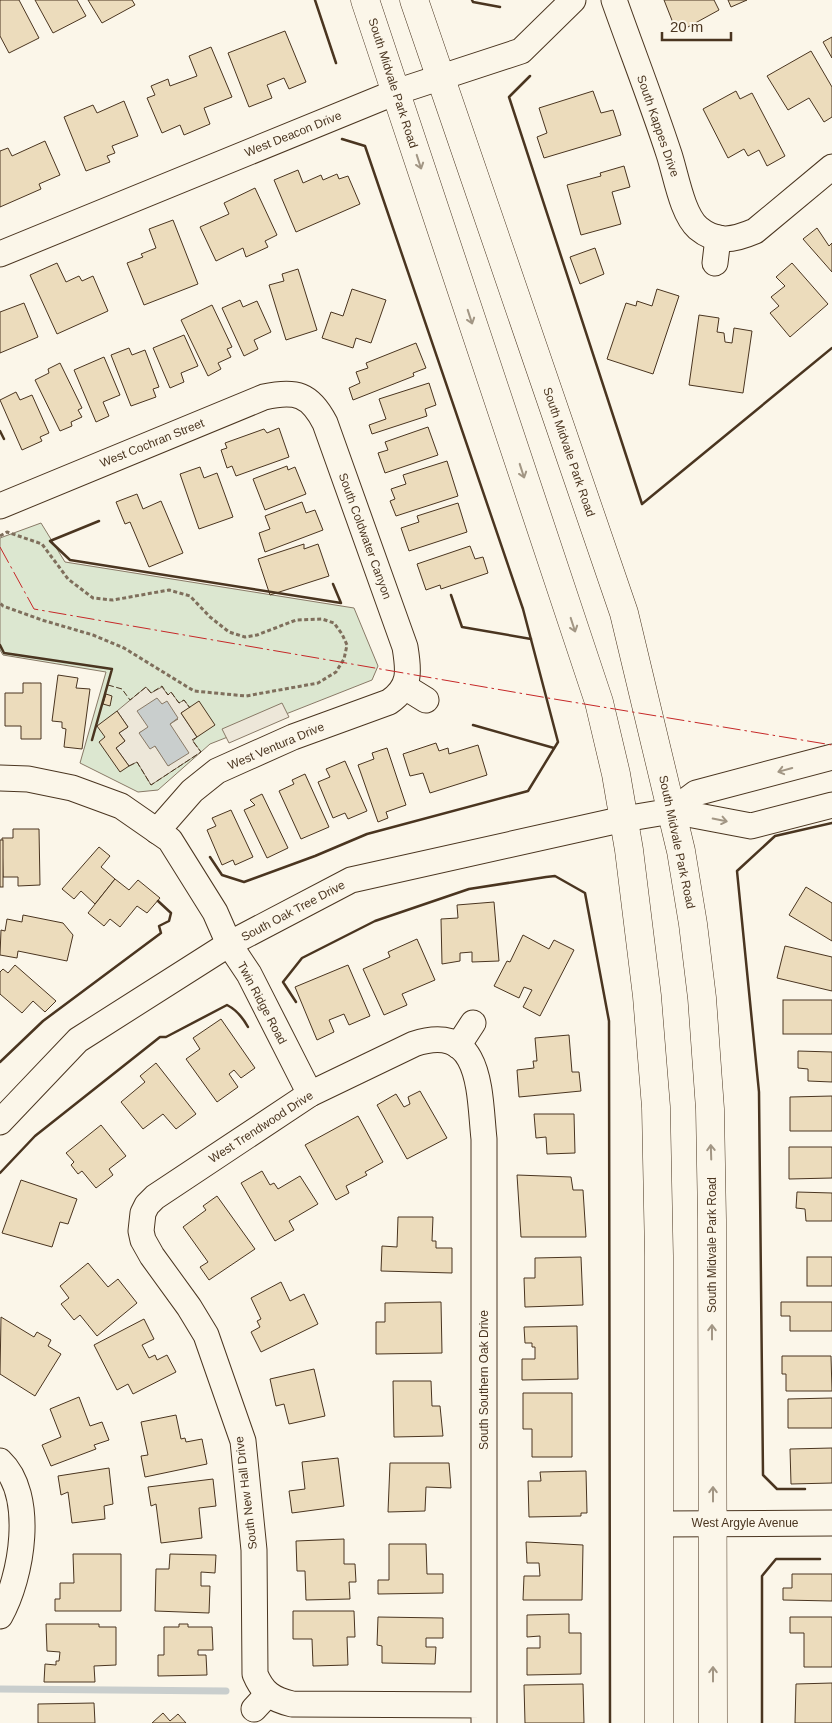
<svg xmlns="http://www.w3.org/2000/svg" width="832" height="1723" viewBox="0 0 832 1723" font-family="Arial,sans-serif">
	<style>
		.green { fill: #dce7d0; stroke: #887966 }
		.parking { fill: #ede7d9; stroke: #887966; fill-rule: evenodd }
		.water { fill: #c9cecd; stroke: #887966 }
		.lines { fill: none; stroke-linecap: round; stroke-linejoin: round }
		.stream { stroke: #c9cecd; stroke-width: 7 }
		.building { fill: #ecdcbc; stroke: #4a3520 }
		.minor-casing { stroke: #4a3520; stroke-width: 27 }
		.major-casing { stroke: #4a3520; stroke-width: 29 }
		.path { stroke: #7f6f5c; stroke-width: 3; stroke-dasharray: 4 2.5; stroke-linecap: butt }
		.minor { stroke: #fbf6e9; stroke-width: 25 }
		.major { stroke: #fbf6e9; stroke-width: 28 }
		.fence { stroke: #4a3520; stroke-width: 1; stroke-dasharray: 6 2.5; stroke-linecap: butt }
		.wall { stroke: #4a3520; stroke-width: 2.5 }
		.power { stroke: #c62828; stroke-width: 1; stroke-dasharray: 18 4 2.5 4; stroke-linecap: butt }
		.oneway { stroke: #a29684 }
		.labels { text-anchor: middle; stroke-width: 4; stroke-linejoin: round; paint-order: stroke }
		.street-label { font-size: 12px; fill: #4a3520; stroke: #fbf6e9 }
	</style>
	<rect width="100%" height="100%" fill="#fbf6e9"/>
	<path class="green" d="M41,523L65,562L354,608L378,666L372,680L210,744L158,790L138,792L80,763L106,672L3,655L0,650V538Z"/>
	<g class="parking">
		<path d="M146,687L151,693L162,687L168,695L171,692L179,703L184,700L190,708L181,713L197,737L193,741L201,752L151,785L137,762L129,766L116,748L125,741L119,733L128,727L117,711ZM178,719L170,724L169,766L155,746L139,733L148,728Z"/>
		<path d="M282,703L289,717L229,743L222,729Z"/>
	</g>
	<path class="water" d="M157,698L162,704L167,701L178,718L170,724L189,753L168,766L155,746L150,749L139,733L148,727L137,711Z"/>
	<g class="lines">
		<path class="stream" d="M0,1689L226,1691"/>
	</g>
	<g class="building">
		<path d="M0,0H19L39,38L9,53L0,36Z"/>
		<path d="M35,0H77L86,16L53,33Z"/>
		<path d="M88,0H132L135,5L102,23Z"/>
		<path d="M664,0H714L719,10L677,33Z"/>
		<path d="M728,0H747L731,7Z"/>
		<path d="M285,31L306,82L289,89L284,78L267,85L272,98L249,107L228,53Z"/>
		<path d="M832,37V58L823,42Z"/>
		<path d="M211,47L232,97L204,108L210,124L184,135L180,125L162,133L147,98L155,95L151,86L168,79L170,86L197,76L189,56Z"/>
		<path d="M811,51L832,87V117L824,122L809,98L788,110L767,76Z"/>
		<path d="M593,91L601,113L613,110L621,135L544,158L537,137L547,133L539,108Z"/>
		<path d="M736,91L740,99L752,93L785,156L767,166L759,150L748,156L744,149L728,158L703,109Z"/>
		<path d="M124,101L138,136L112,146L115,153L107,156L110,162L86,171L64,117L93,105L97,113Z"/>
		<path d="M45,141L60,175L39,184L41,189L0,207V151L8,148L12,156Z"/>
		<path d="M624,166L630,187L612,192L621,224L581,235L567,185L601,176L600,173Z"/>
		<path d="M298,170L303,183L321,175L323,180L337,174L339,179L348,176L360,204L296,232L274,180Z"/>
		<path d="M255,188L277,235L265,241L268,247L246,257L243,248L216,261L200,227L229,214L224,203Z"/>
		<path d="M173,220L198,284L144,305L127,263L143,257L141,254L156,248L149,229Z"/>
		<path d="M817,228L829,246L832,243V272L803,239Z"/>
		<path d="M595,248L604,274L580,284L570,257Z"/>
		<path d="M57,263L66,282L79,276L82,281L93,276L108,311L57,334L30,275Z"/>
		<path d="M792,263L828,304L790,337L770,313L779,306L771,297L785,286L776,277Z"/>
		<path d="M298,269L317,330L286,340L269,285L284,281L282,274Z"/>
		<path d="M352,289L386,300L371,343L356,338L353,348L322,338L331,312L343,316Z"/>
		<path d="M657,289L679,296L653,374L607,359L626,303L636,306L637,301L652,306Z"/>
		<path d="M240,300L243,307L257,301L271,332L254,340L258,349L244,356L222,308Z"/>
		<path d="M24,303L38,337L0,353V312Z"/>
		<path d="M212,305L232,347L227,349L231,357L218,363L221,369L208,376L181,320Z"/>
		<path d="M699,315L719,318L717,332L724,333L725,342L732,343L734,328L752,331L743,393L689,385Z"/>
		<path d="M184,335L198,366L181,373L184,382L170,388L153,348Z"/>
		<path d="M416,343L426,368L413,373L414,376L353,400L349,388L360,383L356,372L368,368L366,363Z"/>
		<path d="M129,348L132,355L145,350L159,387L153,389L156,397L131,406L111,355Z"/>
		<path d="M104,357L120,395L103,402L109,416L96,422L74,370Z"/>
		<path d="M60,363L82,408L78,410L82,417L71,422L72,426L60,431L35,380L49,373L48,369Z"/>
		<path d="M429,383L436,405L425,409L427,416L372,434L369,425L386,419L379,399Z"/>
		<path d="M16,392L20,400L32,395L49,433L40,437L42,441L22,450L0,400Z"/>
		<path d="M428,427L438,455L385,473L378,453L388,450L385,442Z"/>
		<path d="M279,428L289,457L236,476L232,466L227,468L221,450L227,448L225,443L264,429L267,433Z"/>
		<path d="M447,461L458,496L396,516L390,501L395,499L391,489L406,484L403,475Z"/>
		<path d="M287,466L288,470L295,467L306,494L265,510L253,479Z"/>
		<path d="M200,467L204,478L217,473L233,517L199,529L180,474Z"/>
		<path d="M137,494L143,509L161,501L183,553L149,567L130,522L125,524L116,502Z"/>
		<path d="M302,502L306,513L315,510L323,530L265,552L259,533L270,529L265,516Z"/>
		<path d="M458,503L467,532L409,551L401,528L419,522L417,516Z"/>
		<path d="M304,544V549L318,544L329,576L270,595L258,559Z"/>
		<path d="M470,546L475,559L483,557L488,573L441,589L440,585L426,590L417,564Z"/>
		<path d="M58,675L78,678L76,688L90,689L82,749L64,747L66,729L62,728V722L52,721Z"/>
		<path d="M23,683H41V739H21V726H5V693H23Z"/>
		<path d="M106,694L112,696L110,706L103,704Z"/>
		<path d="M199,701L215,725L197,737L181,713Z"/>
		<path d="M117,711L128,727L119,733L125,741L116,748L129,766L120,772L99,742L105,737L97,726Z"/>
		<path d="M436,743L439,751L448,748L449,754L478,745L487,775L430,793L423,773L410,776L403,754Z"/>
		<path d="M387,748L406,805L386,812L388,818L378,822L358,765L374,759L372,753Z"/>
		<path d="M345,761L367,811L348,819L345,813L333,818L318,782L330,777L326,769Z"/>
		<path d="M305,774L329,827L301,839L279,791L294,784L292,780Z"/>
		<path d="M262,794L288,848L267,858L244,810L255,805L250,800Z"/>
		<path d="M231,810L253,857L235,865L233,860L222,865L207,830L216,826L212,818Z"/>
		<path d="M13,829H39L40,885L18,886V877H3L2,838H13Z"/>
		<rect x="0" y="840" width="3" height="47"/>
		<path d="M99,847L110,856L101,867L115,879L95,904L81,891L74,899L62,889Z"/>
		<path d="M115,879L129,890L138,880L160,898L147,913L137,906L120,927L110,919L104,926L88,913Z"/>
		<path d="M806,887L832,903V941L789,915Z"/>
		<path d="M494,902L499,961L472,962V952L460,953V961L442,964L441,919L458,918L457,905Z"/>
		<path d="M23,915L63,923L73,935L67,961L18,951L17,958L0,955L1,930L5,931L7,919L22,922Z"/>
		<path d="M523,935L549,949L554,940L574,950L540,1016L523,1007L532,990L524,987L519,998L494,986L507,961L510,962Z"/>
		<path d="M417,939L435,980L402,994L407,1005L384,1015L363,969L390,957L388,952Z"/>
		<path d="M785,946L832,957V991L777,978Z"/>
		<path d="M15,965L56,1001L45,1012L33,1001L22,1013L0,994V972L3,969L8,973Z"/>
		<path d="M348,965L370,1016L349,1025L344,1014L329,1020L334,1032L317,1040L295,987Z"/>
		<rect x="783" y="1000" width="49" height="34"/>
		<path d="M221,1019L255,1068L241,1078L234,1070L229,1074L238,1087L217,1102L186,1059L200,1049L193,1038Z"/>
		<path d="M569,1035L572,1072H579L581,1091L519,1097L517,1070L534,1068L533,1061H537L535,1038Z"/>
		<path d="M798,1051L832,1052V1082L808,1081V1069L798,1068Z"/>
		<path d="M156,1063L196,1114L176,1129L163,1114L143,1129L121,1102L145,1082L140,1076Z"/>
		<path d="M420,1091L447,1138L407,1159L377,1105L396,1094L404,1107L410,1104L408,1097Z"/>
		<path d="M832,1096V1131H790V1097Z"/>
		<path d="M534,1114H574L575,1153L547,1154L546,1137L536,1138Z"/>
		<path d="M358,1116L383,1162L365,1172L367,1175L346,1186L349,1193L336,1200L305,1145Z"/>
		<path d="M101,1125L126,1156L109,1169L113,1175L96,1188L82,1171L78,1174L71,1165L74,1162L66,1153Z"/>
		<path d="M789,1147H832V1178L789,1179Z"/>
		<path d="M262,1171L270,1185L274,1183L278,1189L300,1176L318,1204L289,1221L294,1230L275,1241L241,1183Z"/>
		<path d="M517,1175L571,1177L573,1190H583L586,1237H521Z"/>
		<path d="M21,1180L77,1199L68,1224L60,1222L52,1247L2,1233Z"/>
		<path d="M797,1192L832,1193V1221H806L805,1209L796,1208Z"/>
		<path d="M217,1196L255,1249L209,1280L200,1267L208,1262L183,1227L206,1210L203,1206Z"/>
		<path d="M398,1217H433L432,1241H436V1248H452V1273L381,1271L382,1246L397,1247Z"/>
		<path d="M581,1257L583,1305L525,1307L524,1278H535V1258Z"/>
		<rect x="807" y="1257" width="25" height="29"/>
		<path d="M88,1263L108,1287L118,1279L137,1303L97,1336L80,1315L74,1320L61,1304L69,1298L60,1286Z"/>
		<path d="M281,1282L290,1301L304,1294L318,1324L261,1352L251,1332L260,1327L257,1321L261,1319L251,1298Z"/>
		<path d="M441,1302L442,1353L376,1354V1322H385V1303Z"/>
		<path d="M781,1302H832V1331H790V1316H781Z"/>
		<path d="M1,1317L34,1337L37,1332L51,1340L48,1346L61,1354L35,1396L0,1374Z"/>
		<path d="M144,1319L154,1339L142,1345L149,1358L155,1355L157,1360L167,1355L176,1372L133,1394L128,1384L117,1390L94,1345Z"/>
		<path d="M577,1326L578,1379L522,1380V1359H535V1347H532V1343H525L524,1327Z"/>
		<path d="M782,1356H831L832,1391H786V1374H782Z"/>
		<path d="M314,1369L325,1416L289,1424L284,1404L276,1406L270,1379Z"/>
		<path d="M393,1381H431L432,1406H440L443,1436L394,1437Z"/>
		<path d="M523,1393H572V1457H532V1429H523Z"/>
		<path d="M79,1397L90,1426L102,1422L109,1440L94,1445L96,1449L51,1466L42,1445L61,1437L50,1409Z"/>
		<path d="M832,1398V1428H788V1399Z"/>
		<path d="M176,1415L181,1439L185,1438L186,1442L202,1439L207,1464L145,1477L141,1456L148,1455L141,1422Z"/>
		<path d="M832,1448V1483L791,1484L790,1449Z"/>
		<path d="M338,1458L344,1506L292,1513L289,1491L305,1489L302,1462Z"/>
		<path d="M390,1463H449L451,1488L426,1487L425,1511L388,1512Z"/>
		<path d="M109,1468L113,1504L104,1506L105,1519L72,1523L68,1492L61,1495L58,1476Z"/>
		<path d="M586,1471L587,1513H581V1516L529,1517L528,1481H541L540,1472Z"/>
		<path d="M213,1479L216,1506L199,1508L202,1538L161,1543L156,1504L151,1506L148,1487Z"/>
		<path d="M344,1539V1564H355L356,1582H349L350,1599L306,1600L305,1571H297L296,1541Z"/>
		<path d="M526,1542L583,1545L582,1600H523L524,1576H540L539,1563H527Z"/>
		<path d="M389,1544H426L427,1574H443V1593L378,1594V1580H389Z"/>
		<path d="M73,1554H121V1611H55V1599H60V1583H74Z"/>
		<path d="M170,1554L216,1555L215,1573L201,1572V1586H210L209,1613L155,1611L156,1569H169Z"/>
		<path d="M792,1574H832V1601L783,1600V1588H792Z"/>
		<path d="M293,1611H354L355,1637H347L348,1665L313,1666L312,1639H293Z"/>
		<path d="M569,1614V1633H581V1674L527,1675V1648H540V1636L527,1637V1615Z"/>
		<path d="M378,1617L443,1618V1638H426V1647H436L435,1664L382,1663V1646L377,1645Z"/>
		<path d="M790,1617H832V1667H804V1633H790Z"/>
		<path d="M46,1624H99V1627H116V1665L94,1666L95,1682H44L45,1664L56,1665V1661H59L60,1652L47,1651Z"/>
		<path d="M179,1624H188V1627H212L213,1650H198V1655H206L207,1675L158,1676V1655H164V1627H179Z"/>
		<path d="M832,1683V1723H795L796,1684Z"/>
		<path d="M583,1684L584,1723H525L524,1685Z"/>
		<path d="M94,1703L95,1723H38V1704Z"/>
		<path d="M163,1713L170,1721L178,1714L186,1723H152Z"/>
	</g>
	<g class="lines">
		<g class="minor-casing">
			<g id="minor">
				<path d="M614,0C632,51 652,102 669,154C676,175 682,214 698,228C717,244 734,240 755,231L832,167"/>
				<path d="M0,254L396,92L521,51L573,0"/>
				<path d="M715,263L718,238"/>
				<path d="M0,506L264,397C296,390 310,394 325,423L405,647C409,671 411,687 389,702L293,737L217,771L192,791L157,831"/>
				<path d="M405,687L426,700"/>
				<path d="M0,778L28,779L72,788L121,806L170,840L215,912L229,944L249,974L310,1094"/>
				<path d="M672,811L696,793L832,757"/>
				<path d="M458,1046L473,1023"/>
				<path d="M0,1122L78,1040L229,944L351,880L624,819L672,811L751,826L832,805"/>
				<path d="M0,1461C36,1495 22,1577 0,1616"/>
				<path d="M659,1524L832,1523"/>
				<path d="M484,1705L292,1704C272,1699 263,1693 255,1674L254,1550L243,1441L206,1335L189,1307L152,1256L143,1240L141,1231L143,1213L147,1205L155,1197L310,1094L414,1044C483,1021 479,1094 484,1139V1723"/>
				<path d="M254,1709L268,1694"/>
			</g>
		</g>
		<g class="major-casing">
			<g id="major">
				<path d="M365,0L599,702L616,774L629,850L647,996L656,1107L659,1256V1723"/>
				<path d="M414,0L624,613L681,851L693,924L702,998L710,1109L712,1220L713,1723"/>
			</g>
		</g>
		<path class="path" d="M0,536L7,532L42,544L68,579L93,598L113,600L169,590L190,596L210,617L229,632L245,637L257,635L296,620L322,619L334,623L342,634L347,645L344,659L336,672L318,683L246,696L194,691L124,648L93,635L42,620L3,606L0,603"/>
		<use href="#minor" class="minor"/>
		<use href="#major" class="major"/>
		<g class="fence">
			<path d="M108,685L122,689L130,700L146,687L151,693L162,686L168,695L171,692L179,703L184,700L190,708"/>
			<path d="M129,766L137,762L151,785L201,752L192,740L197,737"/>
		</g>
		<g class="wall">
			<path d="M315,0L336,63"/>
			<path d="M472,0L473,2L500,7"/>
			<path d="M530,76L509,97L642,504L832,348"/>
			<path d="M0,431L4,439"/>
			<path d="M99,521L50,541L70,560L341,603L333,584"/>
			<path d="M451,595L462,627L531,639"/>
			<path d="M0,645L4,653L112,669L92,740"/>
			<path d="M473,725L554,748"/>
			<path d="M210,857L222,875L244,882L315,856L367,834L528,791L558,742L523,609L365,146L342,139"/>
			<path d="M296,1002L283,982L302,958L375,921L469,889L546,877L555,876L585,893L609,1021L610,1723"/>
			<path d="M0,1062L43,1021L161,933L159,926L169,921L171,913L158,901"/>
			<path d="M0,1173L35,1136L160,1037H166L227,1005C237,1010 243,1018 248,1027"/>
			<path d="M805,1489H777L763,1475L759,1092L737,871L775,836L832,823"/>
			<path d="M762,1723V1576L776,1559H820"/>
		</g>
		<path class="power" d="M0,547L34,609L548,698L832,745"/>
	</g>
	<defs><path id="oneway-shaft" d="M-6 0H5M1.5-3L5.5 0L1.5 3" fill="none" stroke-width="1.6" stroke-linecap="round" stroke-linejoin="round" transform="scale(1.25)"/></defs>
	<g class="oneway">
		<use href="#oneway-shaft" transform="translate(419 162) rotate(72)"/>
		<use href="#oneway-shaft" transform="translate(470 317) rotate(72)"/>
		<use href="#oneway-shaft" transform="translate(522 471) rotate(72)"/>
		<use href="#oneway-shaft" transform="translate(573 625) rotate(72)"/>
		<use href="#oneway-shaft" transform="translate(785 770) rotate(165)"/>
		<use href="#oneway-shaft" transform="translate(720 820) rotate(11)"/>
		<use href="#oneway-shaft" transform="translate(711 1152) rotate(-92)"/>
		<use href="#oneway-shaft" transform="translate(712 1332) rotate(-90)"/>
		<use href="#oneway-shaft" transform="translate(713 1494) rotate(-90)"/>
		<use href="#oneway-shaft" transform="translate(713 1674) rotate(-90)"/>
	</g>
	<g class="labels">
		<g class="street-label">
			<text transform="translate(393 83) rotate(72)" y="4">South Midvale Park Road</text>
			<text transform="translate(658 126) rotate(71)" y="4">South Kappes Drive</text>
			<text transform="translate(293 134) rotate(-22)" y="4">West Deacon Drive</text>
			<text transform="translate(152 443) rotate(-22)" y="4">West Cochran Street</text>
			<text transform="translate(569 452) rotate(71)" y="4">South Midvale Park Road</text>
			<text transform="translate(365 536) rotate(70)" y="4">South Coldwater Canyon</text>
			<text transform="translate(276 746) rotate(-23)" y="4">West Ventura Drive</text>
			<text transform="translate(677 842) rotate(78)" y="4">South Midvale Park Road</text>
			<text transform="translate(293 911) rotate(-28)" y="4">South Oak Tree Drive</text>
			<text transform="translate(262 1003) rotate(62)" y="4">Twin Ridge Road</text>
			<text transform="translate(261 1127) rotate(-33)" y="4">West Trendwood Drive</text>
			<text transform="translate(712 1245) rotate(-90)" y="4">South Midvale Park Road</text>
			<text transform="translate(484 1380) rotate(-90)" y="4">South Southern Oak Drive</text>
			<text transform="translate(246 1493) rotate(-97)" y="4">South New Hall Drive</text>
			<text x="745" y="1527">West Argyle Avenue</text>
		</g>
	</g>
	<path d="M662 32v8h69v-8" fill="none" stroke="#4a3520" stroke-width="2.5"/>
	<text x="670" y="32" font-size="15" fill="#4a3520" stroke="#fbf6e9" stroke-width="4" paint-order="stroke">20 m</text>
</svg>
